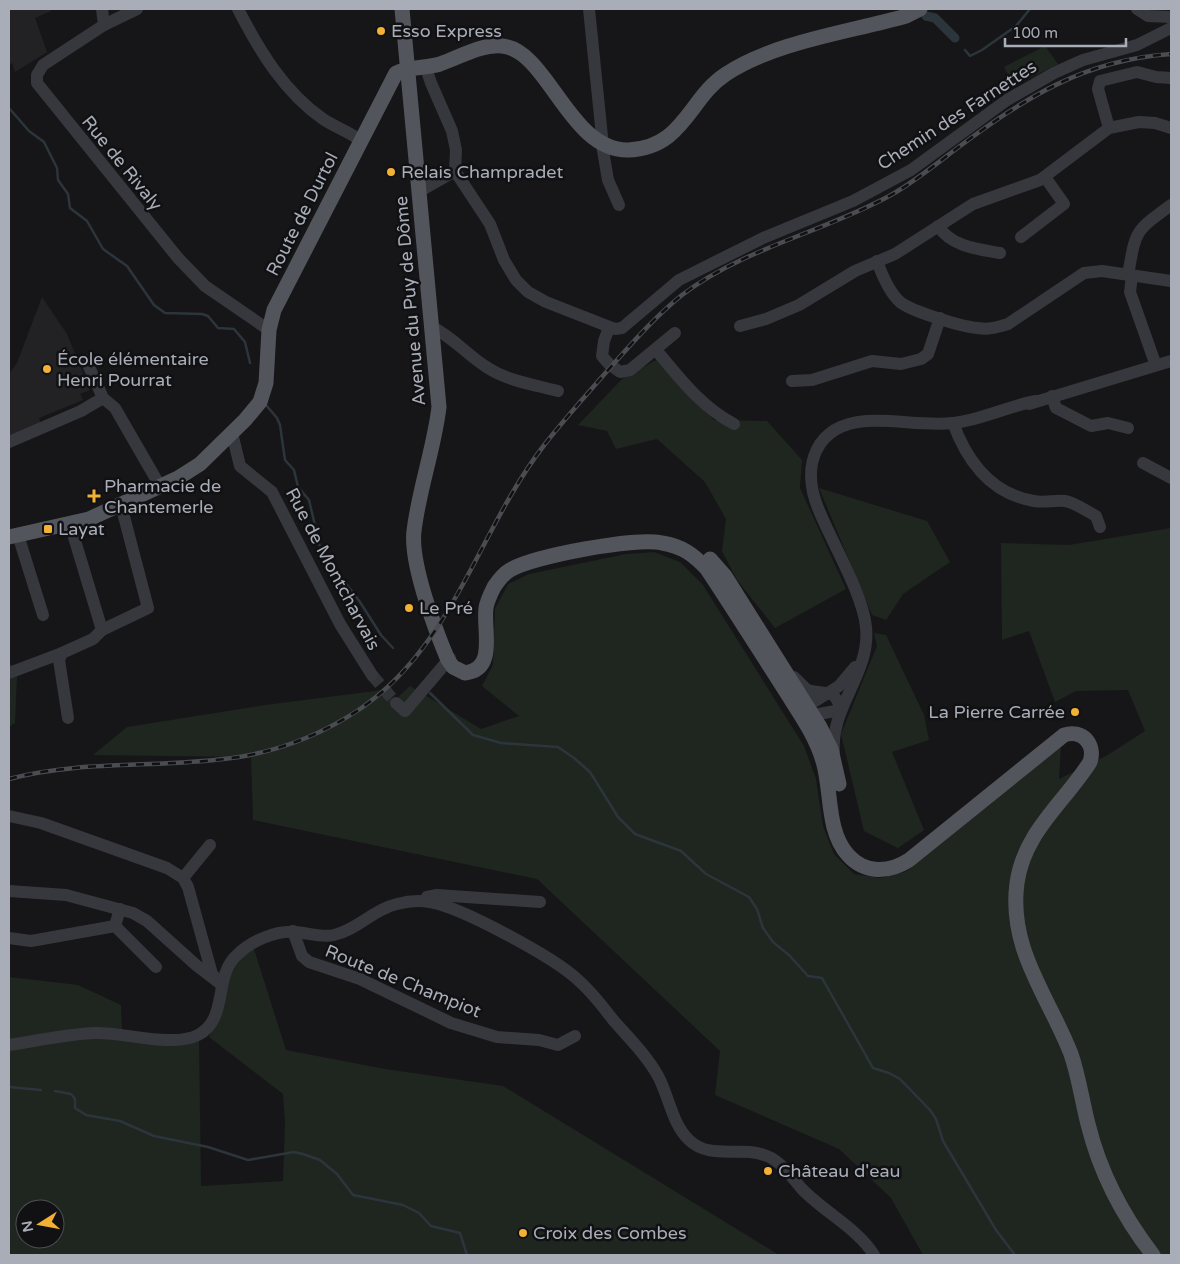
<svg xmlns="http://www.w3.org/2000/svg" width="1180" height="1264" viewBox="0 0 1180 1264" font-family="'Varela Round',sans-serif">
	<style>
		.built { fill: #222225 }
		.green { fill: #1e261f; fill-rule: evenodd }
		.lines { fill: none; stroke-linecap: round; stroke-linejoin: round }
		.stream { stroke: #2c353c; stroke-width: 2.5 }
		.canal { stroke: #2c353c; stroke-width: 9 }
		.minor-tunnel { stroke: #333438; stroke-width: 12; stroke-dasharray: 12 6; stroke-linecap: butt }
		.minor { stroke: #37383d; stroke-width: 12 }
		.major { stroke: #53555c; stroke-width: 15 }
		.rail-casing { stroke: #4a4c52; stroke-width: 4.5 }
		.rail { stroke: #111113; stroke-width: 2.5; stroke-dasharray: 8; stroke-linecap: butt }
		.poi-dot { fill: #f2b134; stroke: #111113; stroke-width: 2 }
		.labels { text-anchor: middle; stroke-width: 5; stroke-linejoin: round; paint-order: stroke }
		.poi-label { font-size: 18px; fill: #a8adb8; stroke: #111113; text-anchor: start }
		.street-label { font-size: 18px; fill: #a8adb8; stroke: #111113 }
	</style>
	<rect width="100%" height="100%" fill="#161618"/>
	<g class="built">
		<path d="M9,9H50L51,11L35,18L47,52L15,72L12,63L9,65Z"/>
		<path d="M42,297L67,334L90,390L80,394L83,400L39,418L41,424L9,438V374L17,363Z"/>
	</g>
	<g class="green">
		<path d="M1045,46L1058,64L1014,86L1004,67Z"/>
		<path d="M658,359L714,420L767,421L802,460L800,488L846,589L775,628L737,580L722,551L726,519L705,482L657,439L616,449L607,431L578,425L622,379Z"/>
		<path d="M819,488L927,521L950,562L903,594L886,620L872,615Z"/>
		<path d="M1171,528V1255H923L891,1198L839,1149L715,1095L720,1051L537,879L253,820L251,757L93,755L127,727L265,705L383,690L394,701L410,686L481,729L519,716L482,686L493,665L495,609L508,584L529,574L626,554L654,552L680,562L703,585L804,746L816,779L823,826L834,854L854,874L880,878L905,872L1061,745L1059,779L1106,756L1145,731L1128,690L1076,691L1055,702L1029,631L1002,640L1001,543L1069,545Z"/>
		<path d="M874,633L886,635L924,715L929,740L892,752L924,830L898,848L864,831L841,734L877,646Z"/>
		<path d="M9,661L17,676L15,723L9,727Z"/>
		<path d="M253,946L286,1050L385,1069L503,1086L779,1255H9V977L78,985L121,1005L122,1034L199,1039L201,1186L283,1181L285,1123L283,1094L209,1037L220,1010L229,965ZM25,1209H55V1239H25Z"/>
	</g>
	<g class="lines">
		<g class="stream">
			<path d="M965,50L970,56L982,50L1016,26L1030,9"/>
			<path d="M9,108L29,131L44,142L57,168L58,180L68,194L70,208L87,221L103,249L127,266L154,305L165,313L202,314L208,316L218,328L234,329L245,342L250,363"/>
			<path d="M266,405L277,418L280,425L285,460L294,470L298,487L309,500L321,551L360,602L381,635L393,648"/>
			<path d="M430,693L473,735L501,743L558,747L574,758L590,772L618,817L635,834L681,851L706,874L749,897L757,909L763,928L773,942L790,956L808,976L822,978L873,1068L889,1073L900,1079L930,1110L936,1119L943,1141L996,1230L1015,1255"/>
			<path d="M9,1087L41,1090"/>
			<path d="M55,1091L71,1094L75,1099V1108L86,1115L120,1121L154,1136L208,1147L248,1160L294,1152L303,1154L320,1160L337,1174L353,1195L403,1205L419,1213L431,1226L460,1233L467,1255"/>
		</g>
		<path class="canal" d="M926,16L935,18L955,38"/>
		<path class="minor-tunnel" d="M372,675L396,703"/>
		<g class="minor">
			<path d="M102,9L104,25L43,65L37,75V83L178,258L205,286L269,330"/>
			<path d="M238,9C259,50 284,92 323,119C335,127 349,132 360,140"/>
			<path d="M589,9L603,146"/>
			<path d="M1137,9L1148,16L1171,17"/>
			<path d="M104,25L137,9"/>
			<path d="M426,68L431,83L452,131L456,150L455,171L490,224L504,260L516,280L528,292L546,302L615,329L622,328L679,280L763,238L853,201L911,170L1007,100L1054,73L1083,60L1137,45L1171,28"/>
			<path d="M1109,128L1098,89L1100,81L1137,72L1156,77L1171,78"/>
			<path d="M602,145L608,180L619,205"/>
			<path d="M420,191L455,171"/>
			<path d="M938,226C952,247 977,249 1000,253"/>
			<path d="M1021,237L1064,204L1045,177"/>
			<path d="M877,261C882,275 889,292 900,302C911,311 962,327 978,328C988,330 998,327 1008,324L1084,273L1102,271L1171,281"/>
			<path d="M1128,275C1136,230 1134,232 1171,205"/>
			<path d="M1132,276L1130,292L1154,360"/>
			<path d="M740,326L766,319L799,305L855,271L895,254L973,204L1040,180L1109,128L1139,122L1155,123L1171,128"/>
			<path d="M432,327C453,337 468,356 488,368C508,381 535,385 558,391"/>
			<path d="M609,328L604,341L602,356L609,364L620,372L630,370L675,333"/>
			<path d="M656,350C679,377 701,407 734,424"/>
			<path d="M86,360L103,398L115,408L160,486"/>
			<path d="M792,381L812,380L872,361L901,364L921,359L928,354L940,318"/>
			<path d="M1052,396L1056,408L1091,426L1108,423L1128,428"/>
			<path d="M1029,404L1171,361"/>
			<path d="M953,423C967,461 991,494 1034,501C1044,503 1055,500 1065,501C1076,503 1086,511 1096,516L1100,527"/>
			<path d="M232,433L240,466L272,492L340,624L372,675"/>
			<path d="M9,442L81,411L103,398"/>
			<path d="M1143,463L1171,478"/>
			<path d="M18,535L43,615"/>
			<path d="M102,630L148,608L121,505"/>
			<path d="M9,673L62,653"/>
			<path d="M794,677L807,690C826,696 834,686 841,710L813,715L807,712"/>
			<path d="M396,703L405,711L450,658"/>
			<path d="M808,717L809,705L839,686L855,667"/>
			<path d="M68,718L59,660L62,653L93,639L102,630L70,524"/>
			<path d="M834,752C830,707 871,673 866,627C863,594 831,541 818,508C801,466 815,425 866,421C894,419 924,426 953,423C981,420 1008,406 1036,401"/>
			<path d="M9,816L41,823L167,868L183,878L188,887L212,974L222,985L196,965L147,921L133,913L66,895L9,891"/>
			<path d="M183,878L210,845"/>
			<path d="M426,901L427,897L437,895L540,902"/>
			<path d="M115,926L156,967"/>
			<path d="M293,931L302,956L309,962L360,979L451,1023L497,1037L539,1040L558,1045L575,1036"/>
			<path d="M9,938L31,941L115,926L120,909"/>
			<path d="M9,1045C37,1041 66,1034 95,1033C124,1032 172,1048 198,1035C229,1019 213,976 237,955C251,941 276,930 296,932C309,933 321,938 334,935C357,930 374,909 397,904C408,901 419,900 430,902C461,907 555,958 578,980C592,992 603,1007 614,1021C630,1039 647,1056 658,1076C669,1096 672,1124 689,1140C711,1161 741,1145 767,1156C782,1162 792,1178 802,1189C824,1212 857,1228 874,1255"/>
		</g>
		<g class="major">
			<path d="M402,9L439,407C434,449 419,489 414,531C410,563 435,629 448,660L453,667L465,673C497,670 483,630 486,608C487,601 491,593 494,587C498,581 503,574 510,570C534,556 635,537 662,543C682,546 694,555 707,569C733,608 758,648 783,687C798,711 815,734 823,761C832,790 826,831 848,855C865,874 889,873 909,860L1064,735C1082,729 1096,744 1090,762C1064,803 1024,832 1017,883C1008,949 1049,997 1071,1054C1079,1077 1082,1101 1088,1124C1100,1173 1122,1215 1153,1255"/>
			<path d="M9,537L89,519L178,478L200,464L245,420L260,402L266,383L269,330L274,310L396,73C409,67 427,68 440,64C460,57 481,44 502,46C548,50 569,151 628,150C684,148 689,98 726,74C774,42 850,32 906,16L920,9"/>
			<path d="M710,559L725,576L820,727L831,749L839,784"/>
		</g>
		<g class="rail-casing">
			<path id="rail" d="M9,779C84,759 163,769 239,757C282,750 324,733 360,709C454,645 478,530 545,444C563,421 582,400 601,378C627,349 652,319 682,295C744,248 824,232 891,195C914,182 935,165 956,149C1025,98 1083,60 1171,54"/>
		</g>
		<use href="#rail" class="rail"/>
	</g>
	<g class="poi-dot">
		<circle cx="381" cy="31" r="5"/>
		<circle cx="391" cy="172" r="5"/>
		<circle cx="47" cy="369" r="5"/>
		<path d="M91.5 488.5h5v5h5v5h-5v5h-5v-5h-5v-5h5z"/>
		<rect x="43" y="524" width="10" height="10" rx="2.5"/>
		<circle cx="409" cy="608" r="5"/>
		<circle cx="1075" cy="712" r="5"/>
		<circle cx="768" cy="1171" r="5"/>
		<circle cx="523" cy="1233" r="5"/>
	</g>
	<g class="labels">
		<g class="poi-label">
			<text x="391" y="37">Esso Express</text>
			<text x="401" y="178">Relais Champradet</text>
			<text x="57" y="365">École élémentaire<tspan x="57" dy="21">Henri Pourrat</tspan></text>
			<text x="104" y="492">Pharmacie de<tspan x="104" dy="21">Chantemerle</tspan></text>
			<text x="58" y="535">Layat</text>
			<text x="419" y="614">Le Pré</text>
			<text x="1065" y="718" text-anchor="end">La Pierre Carrée</text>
			<text x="778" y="1177">Château d'eau</text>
			<text x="533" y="1239">Croix des Combes</text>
		</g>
		<g class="street-label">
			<text transform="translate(957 115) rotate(-33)" y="6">Chemin des Farnettes</text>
			<text transform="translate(122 163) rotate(51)" y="6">Rue de Rivaly</text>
			<text transform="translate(302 214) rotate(-63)" y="6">Route de Durtol</text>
			<text transform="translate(410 301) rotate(-95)" y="6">Avenue du Puy de Dôme</text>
			<text transform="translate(333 569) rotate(62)" y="6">Rue de Montcharvais</text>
			<text transform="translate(403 981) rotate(22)" y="6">Route de Champiot</text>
		</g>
	</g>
	<rect width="1180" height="1264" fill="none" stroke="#a8adb8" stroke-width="20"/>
	<g transform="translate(40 1224) rotate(259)"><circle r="24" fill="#111113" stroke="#4d4f55"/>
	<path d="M0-4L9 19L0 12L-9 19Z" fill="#f2b134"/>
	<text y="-8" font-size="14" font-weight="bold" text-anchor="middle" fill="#a8adb8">N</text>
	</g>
	<path d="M1005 38v8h121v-8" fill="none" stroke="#a8adb8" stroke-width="2.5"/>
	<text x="1012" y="38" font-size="15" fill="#a8adb8" stroke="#111113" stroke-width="4" paint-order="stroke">100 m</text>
</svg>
